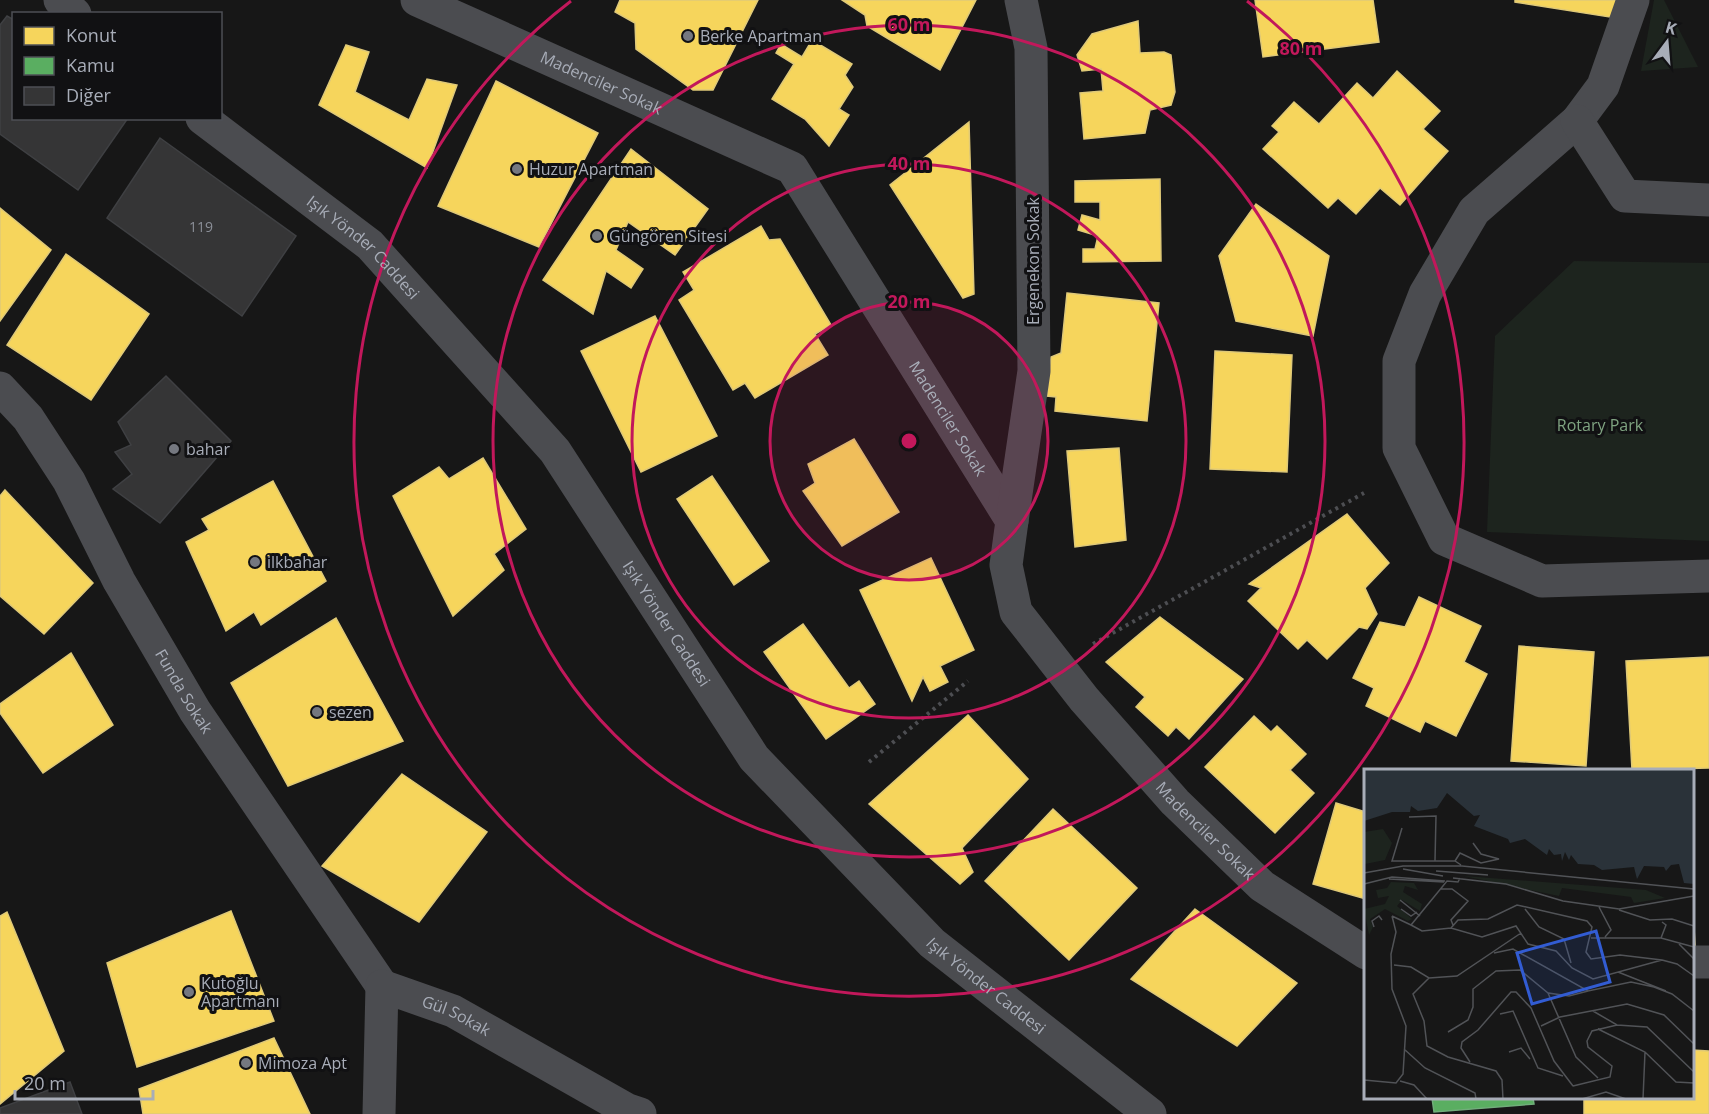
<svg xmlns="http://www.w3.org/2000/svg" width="1709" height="1114" viewBox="0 0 1709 1114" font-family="'Open Sans',sans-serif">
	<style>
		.green { fill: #1d241e }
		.homes { fill: #f6d55c; stroke: #dfc978; stroke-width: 1.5 }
		.public { fill: #5aae61; stroke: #71ae7b; stroke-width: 1.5 }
		.building { fill: #353536; stroke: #3f4043; stroke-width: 1.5 }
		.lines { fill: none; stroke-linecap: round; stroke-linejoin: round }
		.path { stroke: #4d4e52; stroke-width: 4; stroke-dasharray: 3 4.5; stroke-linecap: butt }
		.minor { stroke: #4b4c50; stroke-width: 33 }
		.tertiary { stroke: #4b4c50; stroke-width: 33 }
		.ring { fill: none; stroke: #c2185b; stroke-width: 3 }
		.poi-dot { fill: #757880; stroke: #111113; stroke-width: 2 }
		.labels { text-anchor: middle; stroke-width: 6; stroke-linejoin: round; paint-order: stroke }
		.number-label { font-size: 14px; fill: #8b8f98 }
		.poi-label { font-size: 16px; fill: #a8adb8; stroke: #111113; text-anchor: start }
		.street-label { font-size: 16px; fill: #a8adb8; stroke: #111113 }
		.park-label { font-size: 16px; fill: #7fa381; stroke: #111113 }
		.inset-road { fill: none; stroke: #515357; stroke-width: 1.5 }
		.view { fill: #325cd3; fill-opacity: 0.15; stroke: #325cd3; stroke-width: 3 }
		.inset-edge { fill: none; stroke: #a8adb8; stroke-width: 3 }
		.centre { fill: #c2185b; stroke: #111113; stroke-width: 3 }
		.ring-label { font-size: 18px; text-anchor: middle; font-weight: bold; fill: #c2185b; stroke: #111113; stroke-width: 6; stroke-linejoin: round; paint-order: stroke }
	</style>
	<rect width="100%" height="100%" fill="#171717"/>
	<g class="green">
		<path d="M1654,0H1664L1698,67L1641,71Z"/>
		<path d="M1574,261L1709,263V541L1487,532L1495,336Z"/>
	</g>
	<g class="homes">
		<path d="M620,0H758L713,90H693L636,49L635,23L615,12Z"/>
		<path d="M842,0H976L940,70L867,26L865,15Z"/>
		<path d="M1255,0H1373L1379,42L1263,57Z"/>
		<path d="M1515,0H1618L1616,18L1515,2Z"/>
		<path d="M1138,21L1140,53L1164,52L1171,55L1175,92L1171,105L1150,110L1145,133L1084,139L1080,93L1103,91L1101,69L1082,71L1077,55L1092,34Z"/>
		<path d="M812,40L852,64L845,75L853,87L839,109L849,115L829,146L805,119L772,99L794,64L776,53L781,44L802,57Z"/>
		<path d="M346,45L369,52L355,92L409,120L427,79L457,85L427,168L319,105Z"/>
		<path d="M1397,71L1440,111L1423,129L1448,151L1400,205L1380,188L1356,214L1338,198L1328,208L1263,149L1279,132L1272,126L1294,102L1319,124L1357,83L1373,98Z"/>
		<path d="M496,81L598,133L539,247L438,206Z"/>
		<path d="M969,122L974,294L963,298L890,185Z"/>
		<path d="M631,149L708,209L675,255L628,222L616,250L643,269L631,288L606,271L593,314L543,280Z"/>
		<path d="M1160,179L1161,261L1083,262V249H1095L1098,236L1078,230L1082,215L1100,220V202H1075V181Z"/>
		<path d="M1256,204L1329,256L1313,336L1236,321L1219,256Z"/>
		<path d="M0,208L51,250L0,321Z"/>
		<path d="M761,226L769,240L780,239L831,325L815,334L828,355L755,398L745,383L733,390L679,300L694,290L683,272Z"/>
		<path d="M66,254L149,314L91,400L7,345Z"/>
		<path d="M1067,293L1159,303L1147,421L1055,411L1056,397L1047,396L1051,357L1061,353Z"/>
		<path d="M655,316L717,436L641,472L581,351Z"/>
		<path d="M1215,351L1292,355L1287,472L1210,469Z"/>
		<path d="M854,439L899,512L842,546L803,491L815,483L808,464Z"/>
		<path d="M1119,448L1126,540L1075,547L1067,451Z"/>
		<path d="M483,458L526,529L494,554L504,570L453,616L393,496L439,467L449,479Z"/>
		<path d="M712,476L769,561L734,585L677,499Z"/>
		<path d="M273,481L326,581L261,625L254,612L226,631L186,542L209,530L202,519Z"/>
		<path d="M5,490L93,583L44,634L0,596V496Z"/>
		<path d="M1347,514L1389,563L1365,588L1377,614L1367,629L1359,627L1327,659L1307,640L1298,649L1248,601L1261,588L1249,584Z"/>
		<path d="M931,558L974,650L940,666L948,682L930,691L923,677L912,701L860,590Z"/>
		<path d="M1419,597L1481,626L1464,662L1487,674L1456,736L1425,721L1420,732L1366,706L1374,688L1353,678L1380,622L1405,627Z"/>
		<path d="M1160,617L1243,679L1189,739L1176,727L1168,736L1136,707L1145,697L1106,662Z"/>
		<path d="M336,618L403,741L288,786L231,683Z"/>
		<path d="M803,624L849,688L859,681L875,704L826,739L764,652Z"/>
		<path d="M1519,646L1594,652L1586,766L1511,761Z"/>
		<path d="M71,653L113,725L43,773L0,713V704Z"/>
		<path d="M1709,657V768L1632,770L1626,661Z"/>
		<path d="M968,715L1028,779L962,848L973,872L960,884L869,804Z"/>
		<path d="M1254,716L1271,732L1277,726L1306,754L1290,770L1314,793L1275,833L1205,767Z"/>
		<path d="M402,774L487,832L419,922L322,866Z"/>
		<path d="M1336,803L1366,812V899L1313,884Z"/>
		<path d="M1053,809L1137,888L1069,960L985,881Z"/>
		<path d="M1692,889L1695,946H1692Z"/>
		<path d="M1195,909L1297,983L1237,1046L1131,979Z"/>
		<path d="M231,911L274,1021L137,1067L107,963Z"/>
		<path d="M7,912L64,1051L0,1104V916Z"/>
		<path d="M274,1038L310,1114H143L139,1089Z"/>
		<path d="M1692,1050L1709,1051V1114H1584V1098H1692Z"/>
	</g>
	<path class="public" d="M1432,1098H1533L1534,1104L1434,1112Z"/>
	<g class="building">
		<path d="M7,16L14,20V118H128L78,190L0,134V25Z"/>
		<path d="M160,138L296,236L242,316L107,218Z"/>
		<path d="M166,376L231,441L160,523L113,489L132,474L115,452L131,445L118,422Z"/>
		<path d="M70,1082L82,1114H0V1108Z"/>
	</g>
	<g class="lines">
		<g class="path">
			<path d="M1093,644L1364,493"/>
			<path d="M869,762L968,681"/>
		</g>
		<g class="minor">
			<path id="s1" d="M417,0L792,168L1012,521L1006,565L1016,612L1084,699L1175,802L1262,886L1366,953"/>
			<path d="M1633,0L1603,86L1577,121L1474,211L1425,294L1399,361V448L1444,539L1542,581L1709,576"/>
			<path d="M1577,121L1625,196L1709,200"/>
			<path id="s2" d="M0,388L28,418L69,481L119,581L195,711L382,986"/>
			<path d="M1012,521L1034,371L1031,48L1021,0"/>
			<path d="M1692,962H1709"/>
			<path id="s3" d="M379,1114L382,986L453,1011L628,1110L640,1114"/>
		</g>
		<g class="tertiary">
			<path d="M60,0L75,14"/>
			<path id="s4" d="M202,118L370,245L555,451L754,758L932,943L1150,1114"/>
		</g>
	</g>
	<circle cx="909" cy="441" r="139" fill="#c2185b" fill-opacity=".12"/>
	<g class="ring">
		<circle cx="909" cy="441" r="139"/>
		<circle cx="909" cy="441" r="277"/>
		<circle cx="909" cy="441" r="416"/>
		<path d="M1247 1A555 555 0 1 1 571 1"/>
	</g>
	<g class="poi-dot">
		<circle cx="688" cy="36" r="6"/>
		<circle cx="517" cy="169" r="6"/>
		<circle cx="597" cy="236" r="6"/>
		<circle cx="174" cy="449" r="6"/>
		<circle cx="255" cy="562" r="6"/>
		<circle cx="317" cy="712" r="6"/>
		<circle cx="189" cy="992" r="6"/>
		<circle cx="246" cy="1063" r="6"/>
	</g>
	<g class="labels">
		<g class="number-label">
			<text x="201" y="232">119</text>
		</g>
		<g class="poi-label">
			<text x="700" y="42">Berke Apartman</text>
			<text x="529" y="175">Huzur Apartman</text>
			<text x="609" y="242">Güngören Sitesi</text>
			<text x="186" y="455">bahar</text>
			<text x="267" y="568">ilkbahar</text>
			<text x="329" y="718">sezen</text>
			<text x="201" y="989">Kutoğlu<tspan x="201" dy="18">Apartmanı</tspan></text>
			<text x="258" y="1069">Mimoza Apt</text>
		</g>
		<g class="street-label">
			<text dy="6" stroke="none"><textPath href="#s1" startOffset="202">Madenciler Sokak</textPath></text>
			<text dy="6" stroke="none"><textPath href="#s4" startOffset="207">Işık Yönder Caddesi</textPath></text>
			<text transform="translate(1033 261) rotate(-90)" y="6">Ergenekon Sokak</text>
			<text dy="6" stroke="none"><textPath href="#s1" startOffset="706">Madenciler Sokak</textPath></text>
			<text dy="6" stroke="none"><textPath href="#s4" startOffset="693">Işık Yönder Caddesi</textPath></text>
			<text dy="6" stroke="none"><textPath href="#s2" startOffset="356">Funda Sokak</textPath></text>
			<text dy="6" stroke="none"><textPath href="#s1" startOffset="1209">Madenciler Sokak</textPath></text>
			<text dy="6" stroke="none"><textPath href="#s4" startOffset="1179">Işık Yönder Caddesi</textPath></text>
			<text dy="6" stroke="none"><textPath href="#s3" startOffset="208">Gül Sokak</textPath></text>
		</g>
		<g class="park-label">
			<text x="1600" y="431">Rotary Park</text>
		</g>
	</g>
	<g transform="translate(1364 769)">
		<rect width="330" height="330" fill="#171717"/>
		<path d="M19,60L28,74L21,91L1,95L0,99V63ZM100,107L282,121L301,129L270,134L267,128L198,119L195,127ZM27,113L50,114L54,121L41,117L39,123L58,135L56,142L38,131L33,137L48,150L44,152L21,140L6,150L9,158L5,166L0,140L21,135L25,127L14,129L12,121L23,119Z" fill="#1d241e"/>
		<path d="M0,0H330V115L320,114L315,95L307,96L302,102L300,98L280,97L273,110L270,98L238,101L230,96L214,95L207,86L205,91L201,83L198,92L197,85L190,86L185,80L183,86L161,70L146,74L144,70L110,57L116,46L110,47L83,24L73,39L54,42L47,37L46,43H28L0,52Z" fill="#2a3239"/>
		<path class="inset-road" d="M45,48L72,47L71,92H91L97,96M38,59L28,92H71M91,92L96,84L117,94L135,90L117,85L109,74M39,100L79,107M72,102L124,106M0,104L39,97H98L330,120M89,109L142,115L199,132L255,140L330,127M25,110L80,113M0,115L28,108L81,112M77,120H88L104,132L87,151L89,156M36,131L56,147M235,138L247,161L241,168M37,140L47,147L53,143M161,140L175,158L200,170L207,194M255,141L286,151L308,150L330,157M28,147L47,156L83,112L94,113L96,109M47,156L58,162L87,159L118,168L152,157L164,175L192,182L208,199L229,210L298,191L256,186L227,190L222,183L228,158L223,152L153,136L124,150L94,151L87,159M10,158L8,152L15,147L18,151M227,169H297L330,178M297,169L302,156L298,153M315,175L330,190M130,184L149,180L224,222L267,213L290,218L308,225L330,242M298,191L313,195L330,207M30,196L47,198L65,209L93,207L157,164M254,203L302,222M65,209L49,225L60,252L63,277L84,288L132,302L138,311L139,330M224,222L205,227L184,224L212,288L234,309M229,242L253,256L283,258L330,303M136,245L149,242L174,299L199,307M177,257L196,248L263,235L300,246L330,275M234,260L281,283L312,313L330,314M84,263L104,251L109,238V220L132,202L156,201L184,224M40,280L61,299L111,324L112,330M145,283L157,279L166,290M106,293L97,279L98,273L114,261L147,223H152L167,239L190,292L209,317M0,311L32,314L39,305L42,257L28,220L27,185L32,163L28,147M36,312L50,316L63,330M209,317L246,308L248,297L224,278L223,272L228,262L253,256M218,330L242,323L262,330M279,330L281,283"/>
		<path class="view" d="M232,162L246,213L168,235L153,184Z"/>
		<rect width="330" height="330" class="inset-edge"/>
	</g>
	<circle cx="909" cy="441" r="9" class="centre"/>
	<g class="ring-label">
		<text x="909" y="31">60 m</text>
		<text x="1301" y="55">80 m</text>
		<text x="909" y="170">40 m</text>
		<text x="909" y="308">20 m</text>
	</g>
	<rect x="12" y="12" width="210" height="108" fill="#111113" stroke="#4d4f55" stroke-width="1.5"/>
	<rect x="24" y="27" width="30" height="18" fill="#f6d55c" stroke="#4d4f55" stroke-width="1.5"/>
	<text x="66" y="42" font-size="18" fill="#a8adb8">Konut</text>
	<rect x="24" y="57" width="30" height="18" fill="#5aae61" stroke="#4d4f55" stroke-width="1.5"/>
	<text x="66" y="72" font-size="18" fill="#a8adb8">Kamu</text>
	<rect x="24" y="87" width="30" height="18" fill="#353536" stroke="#4d4f55" stroke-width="1.5"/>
	<text x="66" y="102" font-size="18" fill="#a8adb8">Diğer</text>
	<g transform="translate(1667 42) rotate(16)" stroke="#111113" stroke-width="4.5" paint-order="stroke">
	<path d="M0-4.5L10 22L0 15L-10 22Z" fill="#a8adb8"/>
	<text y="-9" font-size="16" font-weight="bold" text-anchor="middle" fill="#a8adb8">K</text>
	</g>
	<path d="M15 1090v9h138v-9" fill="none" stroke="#a8adb8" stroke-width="3"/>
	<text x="24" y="1090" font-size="18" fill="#a8adb8" stroke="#111113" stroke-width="4.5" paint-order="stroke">20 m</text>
</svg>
